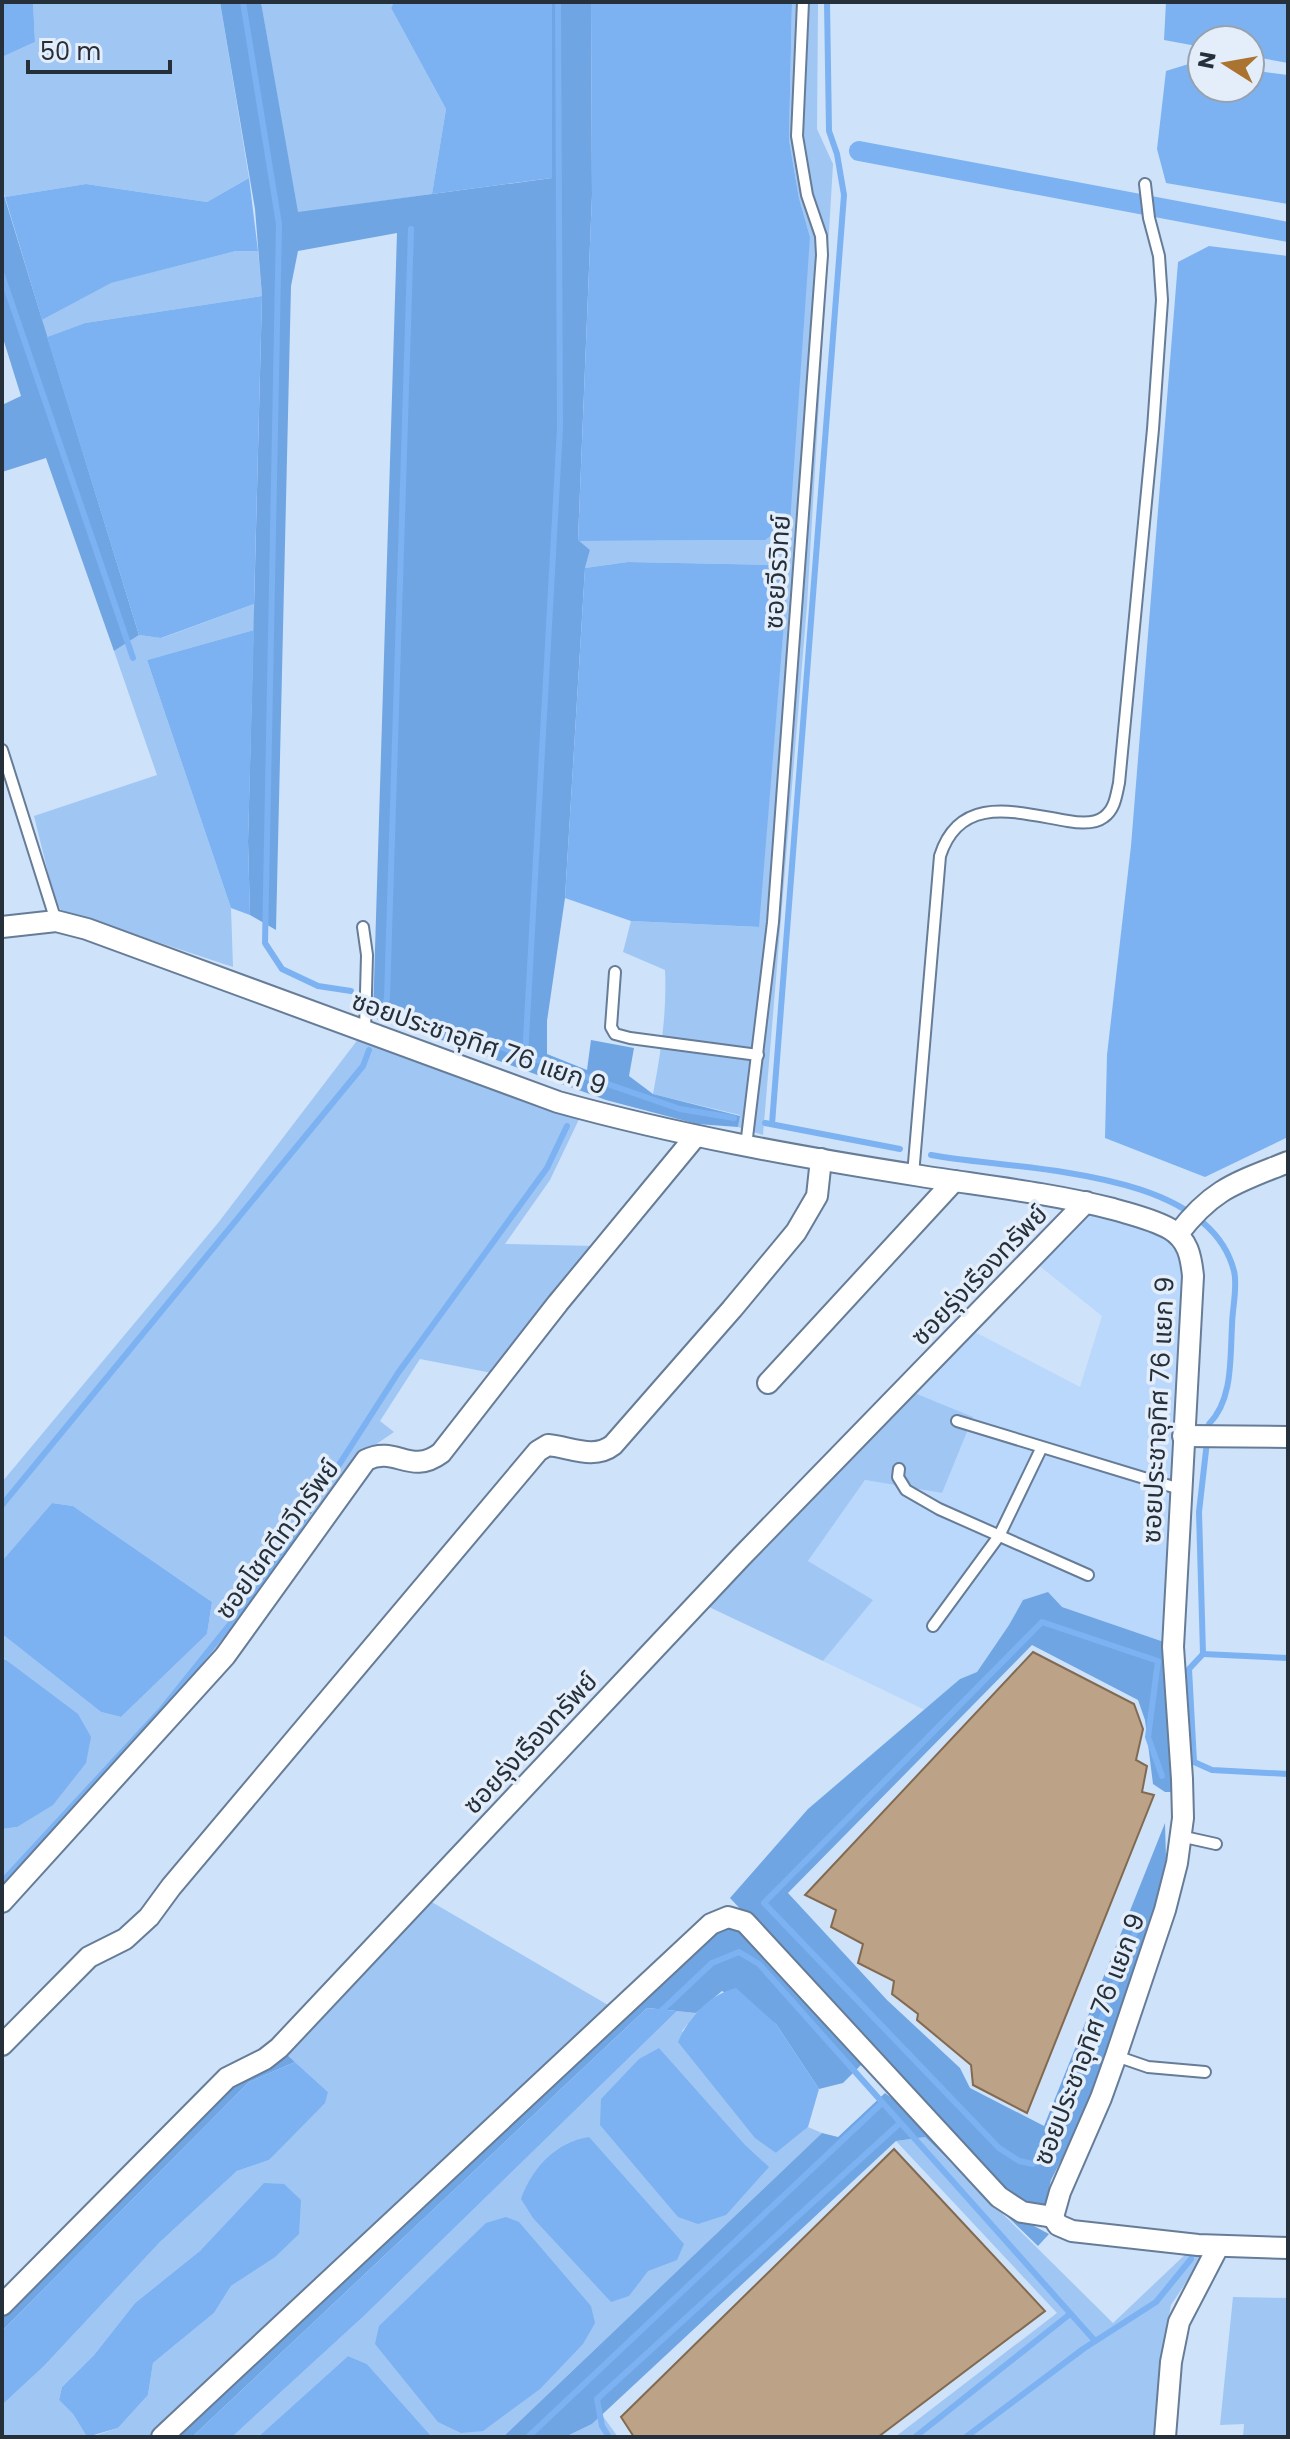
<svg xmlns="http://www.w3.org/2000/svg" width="1290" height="2439" viewBox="0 0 1290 2439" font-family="Poppins,'Noto Sans Thai',sans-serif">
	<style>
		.built { fill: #bad8fb }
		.green { fill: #a0c6f4 }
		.forest { fill: #70a5e3 }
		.water { fill: #7cb2f1 }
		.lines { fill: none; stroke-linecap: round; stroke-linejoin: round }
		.stream { stroke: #7cb2f1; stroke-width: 6 }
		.canal { stroke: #7cb2f1; stroke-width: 20 }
		.building { fill: #bca287; stroke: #826a51; stroke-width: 2 }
		.service-casing { stroke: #667c97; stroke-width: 14 }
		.minor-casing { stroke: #667c97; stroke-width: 24 }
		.service { stroke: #fff; stroke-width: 10 }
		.minor { stroke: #fff; stroke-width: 20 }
		.labels { text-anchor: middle; stroke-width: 7; stroke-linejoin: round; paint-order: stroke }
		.street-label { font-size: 26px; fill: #26303b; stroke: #e4eefa }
	</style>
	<rect width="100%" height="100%" fill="#cee2fa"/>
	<path class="built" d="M1089,1210L1104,1213L1176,1240L1185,1260L1164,1642L1062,1607L1023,1600L1009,1625L977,1672L960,1679L925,1710L823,1661L872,1600L808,1561L865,1480L942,1493L912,1392L973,1331L1080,1387L1102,1316L1037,1264Z"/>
	<g class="green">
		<path d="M33,2H220L249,178L207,202L86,184L5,197L2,188V57L35,42Z"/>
		<path d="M261,2H394L391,8L446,109L432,194L297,213Z"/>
		<path d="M792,2H818L817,129L833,164L807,605L763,1135L738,1127L740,1115L653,1094C661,1052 667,1013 665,970L623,952L631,921L758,927L788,575L771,565L628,562L585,568L590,550L578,541L765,540L810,237L799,198L789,140Z"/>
		<path d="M236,251H258L262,296L85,323L47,337L42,320L110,283Z"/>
		<path d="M254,604V630L147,660L231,908L233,967L61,910L55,901L34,816L157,775L114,651L139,635L162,638Z"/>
		<path d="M359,1038L582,1113L550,1180L505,1244L594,1246L492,1373L420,1359L380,1421L394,1432L375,1445L342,1481L173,1705L2,1899V1829L17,1827L6,1659L2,1657V1634L101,1712L121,1717L207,1634L212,1602L73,1506L52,1503L2,1561V1482L218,1223Z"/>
		<path d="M912,1392L973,1417L942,1493L865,1480L808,1561L873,1600L823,1661L709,1607Z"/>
		<path d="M430,1901L608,2005L545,2067L149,2437H91L118,2428L148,2395L153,2363L214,2313L231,2286L274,2258L201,2250L135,2303L94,2355L62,2387L59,2400L73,2414L87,2437H2V2405L44,2366L160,2242L237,2171L269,2160L328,2092L284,2052Z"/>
		<path d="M677,2011L696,2013L682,2031L776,2153L808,2127L822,2133L503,2437H432L367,2364L348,2356L258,2437H232L365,2315Z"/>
		<path d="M925,2137L1113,2323L1190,2250L1205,2254L1171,2305L1164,2343L1159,2437H895L1057,2313L896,2141Z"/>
		<path d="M1233,2297L1288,2298V2401L1286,2419L1288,2421V2437H1243L1244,2424L1220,2425Z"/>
		<path d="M602,2415L618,2437H565L592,2424Z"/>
	</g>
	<g class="forest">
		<path d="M220,2H261L298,212L552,178V2H591L592,195L578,540L590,550L585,568L565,898L547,1021V1054L587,1070L591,1040L634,1048L629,1076L653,1094L740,1116L738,1127L697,1124L606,1100L373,1015L397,233L298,251L291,286L276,930L250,915L248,842L262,296L255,209Z"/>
		<path d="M2,189L139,635L114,651L46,458L2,472V405L21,396L2,335Z"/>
		<path d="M1048,1592L1062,1607L1164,1642L1175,1792H1165L1153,1784L1145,1720L1138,1700L1032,1645L788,1893L887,2000L960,2068L970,2088L1044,2126L1165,1823L1166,1859L1144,1951L1097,2090L1051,2180L1045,2206L1013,2201L730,1898L808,1809L960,1679L977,1672L1009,1625L1023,1600Z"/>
		<path d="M727,1924L744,1928L866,2060L843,2083L819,2089L776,2024L722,1991L696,2013L647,2008L192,2437H168L713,1928Z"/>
		<path d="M284,2052L295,2062L249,2082L2,2331V2308L234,2078Z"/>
		<path d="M885,2093L918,2118L1015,2216L1049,2234L1038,2246L925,2137L896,2141L592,2424L565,2437H503L822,2133L838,2137Z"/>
	</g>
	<g class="water">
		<path d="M2,2H33L35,42L2,57Z"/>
		<path d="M394,2H552V178L432,194L446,109L391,8Z"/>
		<path d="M591,2H792L789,140L799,198L810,237L790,523L765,540L578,541L592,195Z"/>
		<path d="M1166,2H1288V63L1250,56V40H1202V47L1164,40Z"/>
		<path d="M1192,63L1202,64V88H1250V70L1288,75V204L1166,183L1157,149L1166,71Z"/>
		<path d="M249,178L258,251H236L111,283L42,320L5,197L86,184L207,202Z"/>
		<path d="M1209,246L1288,256V1137L1205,1177L1105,1138L1107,1055L1131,846L1178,262Z"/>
		<path d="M262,296L254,604L161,638L139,635L47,337L85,323Z"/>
		<path d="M628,562L771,565L788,575L759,927L631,921L565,898L585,568Z"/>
		<path d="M254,630L248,842L250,915L231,908L147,660Z"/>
		<path d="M52,1503L73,1506L212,1602L207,1634L121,1717L101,1712L2,1634V1561Z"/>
		<path d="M2,1657L78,1714L91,1737L86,1763L53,1805L17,1827L2,1829Z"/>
		<path d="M736,1988L776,2024L819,2089L808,2127L776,2153L755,2138L678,2042C688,2018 710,1994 736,1988Z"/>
		<path d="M647,2008L677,2011L365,2315L232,2437H192Z"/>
		<path d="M659,2048L745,2145L769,2167L726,2215L698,2224L678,2217L600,2125L601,2099L639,2059Z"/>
		<path d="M295,2062L328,2092L325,2103L269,2160L237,2171L160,2242L44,2366L2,2405V2331L249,2082Z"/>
		<path d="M589,2137L684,2244L677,2260L648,2271L629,2296L611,2302L533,2218L521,2199C532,2168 556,2142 589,2137Z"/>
		<path d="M264,2183L284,2184L301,2200L299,2234L274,2258L231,2286L214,2313L153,2363L148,2395L118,2428L87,2437L73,2414L59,2400L62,2387L94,2355L135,2303L201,2250Z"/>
		<path d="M506,2217L519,2222L591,2306L595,2323L583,2344L540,2389L483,2431L461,2433L438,2422L375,2344L379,2326L486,2223Z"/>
		<path d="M348,2356L367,2364L432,2437H258Z"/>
	</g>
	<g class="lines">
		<g class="stream">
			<path d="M243,2L279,224L265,943L282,969L318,986L351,991"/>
			<path d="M2,275L133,658"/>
			<path d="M384,1007L680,1109L734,1118"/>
			<path d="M380,1018L387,998L411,229"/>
			<path d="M525,1057L560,428L558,2"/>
			<path d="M765,1123L900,1149"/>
			<path d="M772,1124L844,195L837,154L829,131L827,2"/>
			<path d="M931,1155C1015,1171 1207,1166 1234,1271C1238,1287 1232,1309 1232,1326C1230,1358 1233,1400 1209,1424L1199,1512L1203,1654L1189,1669L1194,1762L1212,1770L1288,1774"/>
			<path d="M2,1505L363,1066L369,1050"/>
			<path d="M1203,1654L1288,1658"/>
			<path d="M2,1882L162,1709L263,1583L398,1373L547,1168L567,1126"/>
			<path d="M1141,1917L1051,2149L1033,2164L1019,2161L999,2148L764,1903L1042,1622L1158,1661L1148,1737L1162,1776"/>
			<path d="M658,2014L712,1963L739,1952L759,1964L1095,2341"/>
			<path d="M528,2437L882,2103"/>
			<path d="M609,2437L602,2426L597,2399L900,2123"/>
			<path d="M915,2437L1070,2314"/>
			<path d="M966,2437L1083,2349L1156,2302L1191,2259"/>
		</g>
		<path class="canal" d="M859,151L1288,232"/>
	</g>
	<g class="building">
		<path d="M1033,1652L1134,1704L1143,1729L1136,1760L1147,1766L1142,1792L1154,1795L1027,2113L973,2085L971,2065L917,2020L918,2014L892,1994L894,1981L858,1963L863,1944L831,1927L836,1910L805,1895Z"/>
		<path d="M894,2149L1045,2311L878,2437H634L621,2417Z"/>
	</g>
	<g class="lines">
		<g class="service-casing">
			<g id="service">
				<path d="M2,750L56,921"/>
				<path d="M363,927L367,955L365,1030"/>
				<path d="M615,972L611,1027L615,1034L630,1038L758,1055"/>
				<path d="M746,1146L773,922L822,255L821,236L807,195L797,136L803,2"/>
				<path d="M913,1175L940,856C960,793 1018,813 1068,821C1079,823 1095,824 1104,817C1115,809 1116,796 1119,783L1153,429L1162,300L1159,256L1149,218L1145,184"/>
				<path d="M957,1421L1180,1489"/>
				<path d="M899,1469L898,1477L906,1490L939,1509L1088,1575"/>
				<path d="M933,1626L999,1536L1041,1449"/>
				<path d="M1180,1836L1216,1844"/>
				<path d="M1116,2056L1148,2067L1205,2072"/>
			</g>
		</g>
		<g class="minor-casing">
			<g id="minor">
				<path d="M2,927L56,921L87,929L558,1102C677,1135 799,1157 921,1176C985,1186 1050,1193 1113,1209C1133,1215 1152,1219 1170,1229C1188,1240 1191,1256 1193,1276L1173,1647L1182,1779L1183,1818L1177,1863L1165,1910L1116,2056L1101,2098L1060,2192L1053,2217L1058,2225L1072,2231L1198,2245L1288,2248"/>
				<path d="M1178,1234C1213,1188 1236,1183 1288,1162"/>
				<path d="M768,1383L954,1181"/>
				<path d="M1183,1436L1288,1437"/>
				<path d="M2,1902L225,1656L366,1460C396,1445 410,1476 441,1453L558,1303L695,1137"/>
				<path d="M2,2045L89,1957L125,1939L149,1917L171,1887L538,1451L548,1445C570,1447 594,1460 613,1445L732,1309L796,1232L817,1196L821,1159"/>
				<path d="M2,2305L227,2078L265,2059L279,2048L741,1557L1086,1202"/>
				<path d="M162,2437L711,1924L728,1917L745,1922L999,2197L1022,2212L1053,2217"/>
				<path d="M1165,2437L1171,2362L1179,2322L1218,2247"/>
			</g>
		</g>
		<use href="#service" class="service"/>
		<use href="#minor" class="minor"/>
	</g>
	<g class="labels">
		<g class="street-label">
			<text transform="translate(777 572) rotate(-86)" y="9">ซอยวีรวิทย์</text>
			<text transform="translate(479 1043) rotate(19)" y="9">ซอยประชาอุทิศ 76 แยก 9</text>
			<text transform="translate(979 1275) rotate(-46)" y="9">ซอยรุ่งเรืองทรัพย์</text>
			<text transform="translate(1158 1410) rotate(-87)" y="9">ซอยประชาอุทิศ 76 แยก 9</text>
			<text transform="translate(277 1539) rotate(-54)" y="9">ซอยโชคดีทวีทรัพย์</text>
			<text transform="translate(530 1743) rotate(-47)" y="9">ซอยรุ่งเรืองทรัพย์</text>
			<text transform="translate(1089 2039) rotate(-69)" y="9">ซอยประชาอุทิศ 76 แยก 9</text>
		</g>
	</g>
	<rect width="1290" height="2439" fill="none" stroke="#26303b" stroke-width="8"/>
	<g transform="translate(1226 64) rotate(281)"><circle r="38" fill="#e4eefa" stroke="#98a2ae" stroke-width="2"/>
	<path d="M0-6L14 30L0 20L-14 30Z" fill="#aa732f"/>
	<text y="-12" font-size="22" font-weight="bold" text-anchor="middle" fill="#26303b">N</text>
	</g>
	<path d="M28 60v12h142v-12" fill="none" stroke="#26303b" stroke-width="4"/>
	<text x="40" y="60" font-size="24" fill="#26303b" stroke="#e4eefa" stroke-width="6" paint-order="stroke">50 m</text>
</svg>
